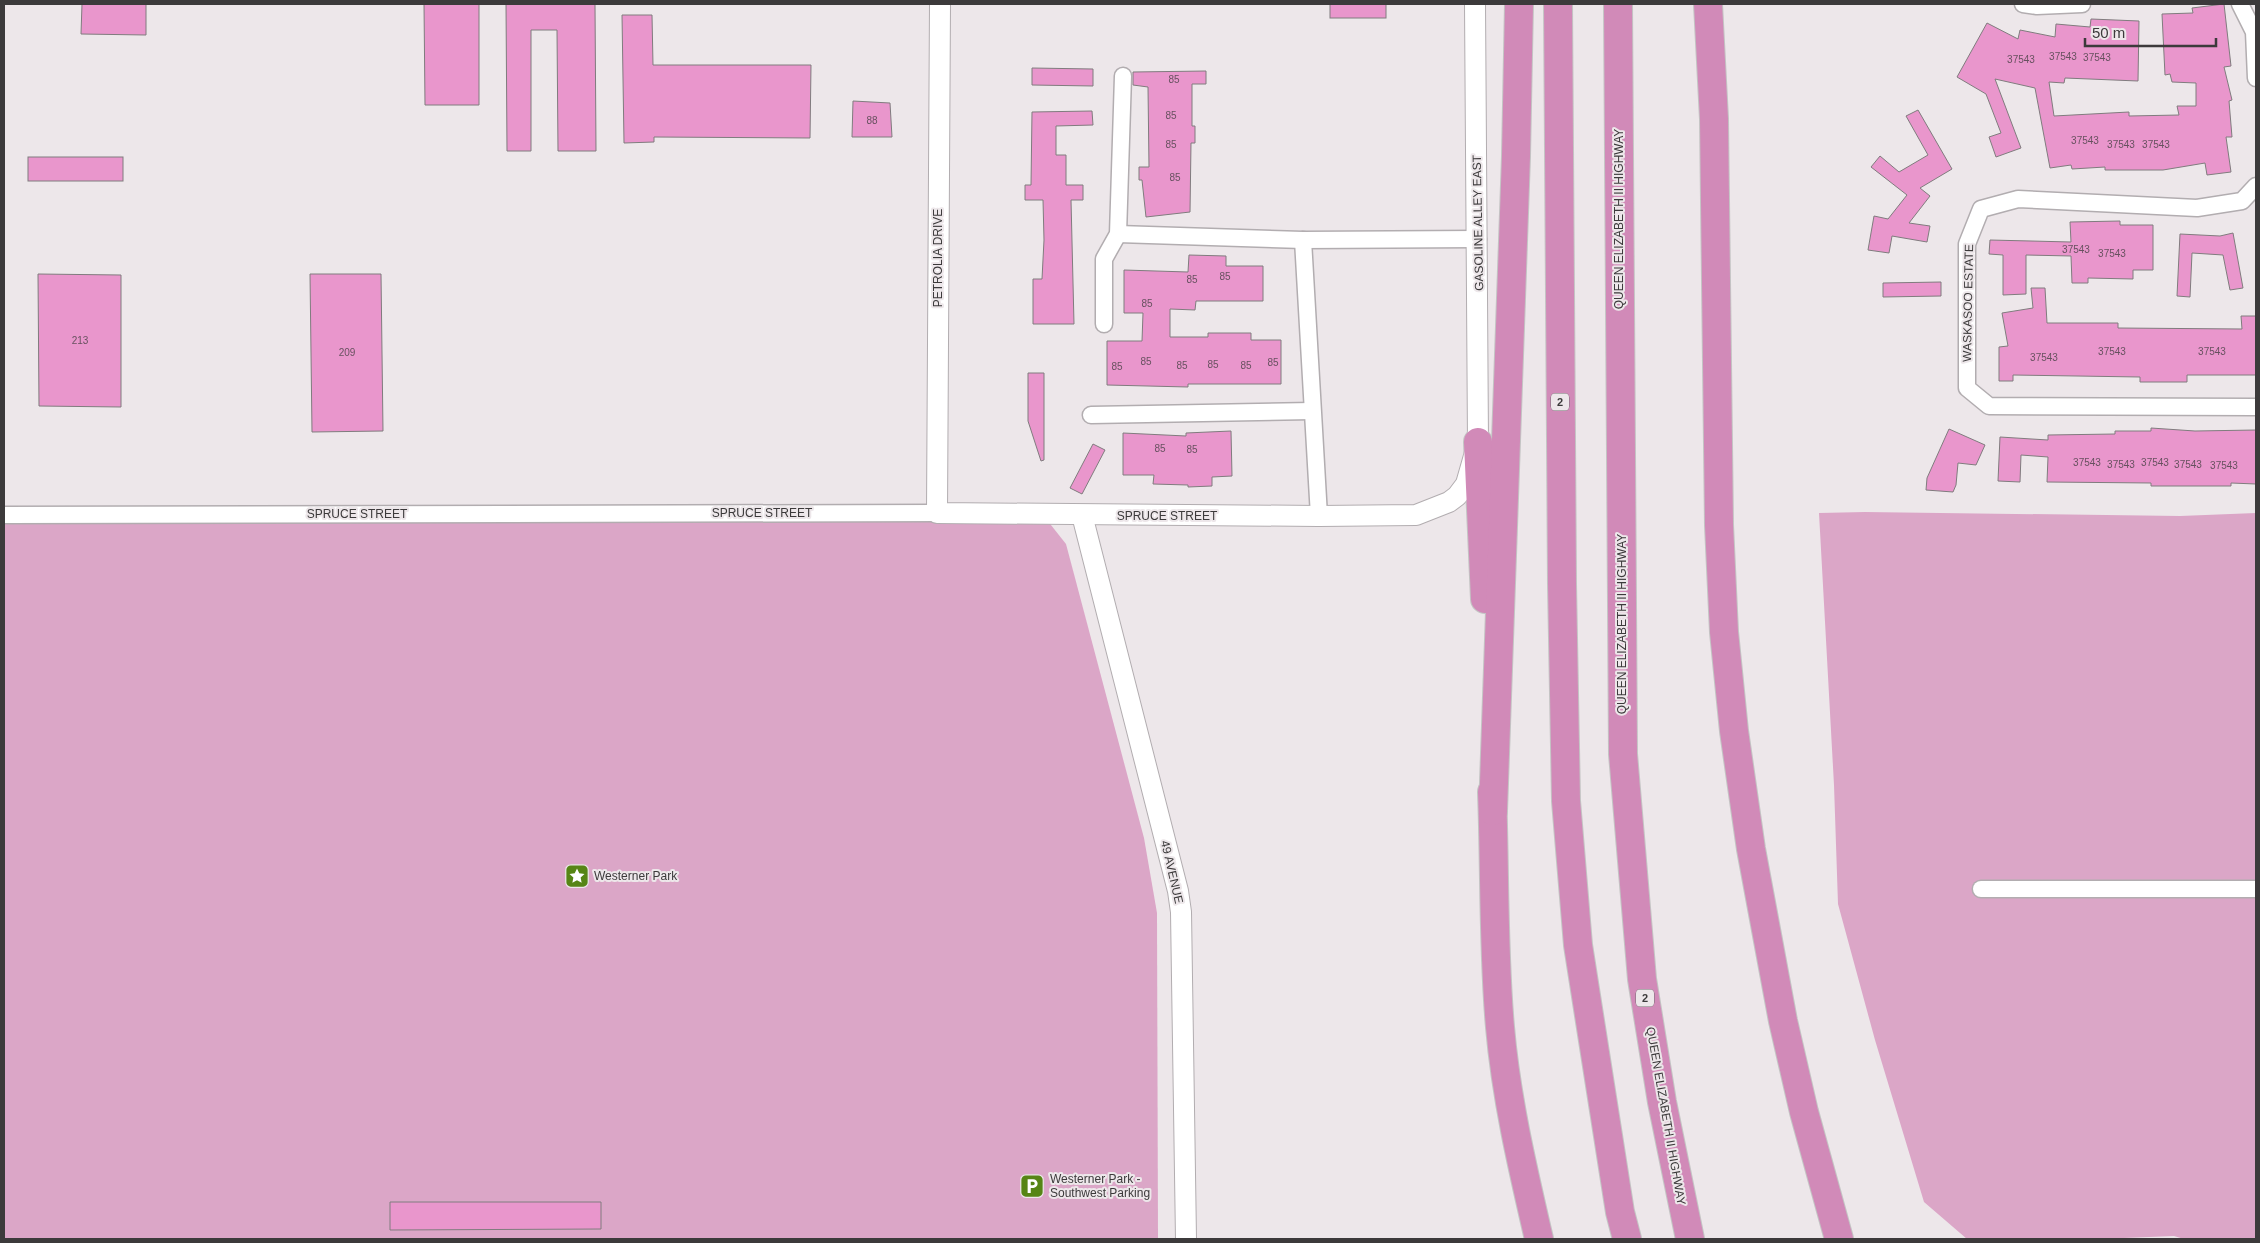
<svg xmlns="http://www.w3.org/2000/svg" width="2260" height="1243" viewBox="0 0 2260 1243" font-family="Arial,sans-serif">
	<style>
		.green { fill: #dba6c7 }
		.building { fill: #e996cc; stroke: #807c7e }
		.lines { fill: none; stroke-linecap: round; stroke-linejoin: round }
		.minor-casing { stroke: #b2adb0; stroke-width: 19 }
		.tertiary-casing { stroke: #b2adb0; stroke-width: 22 }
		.motorway-casing { stroke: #c4c4c4; stroke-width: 30 }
		.minor { stroke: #fff; stroke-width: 16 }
		.tertiary { stroke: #fff; stroke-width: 20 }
		.motorway { stroke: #d18ab8; stroke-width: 28 }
		.labels { text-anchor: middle; stroke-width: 4; stroke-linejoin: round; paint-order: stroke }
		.number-label { font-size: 10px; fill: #67515f }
		.shield { fill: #ede7ea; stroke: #716e70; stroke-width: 1 }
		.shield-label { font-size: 11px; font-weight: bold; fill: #3c3a3b }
		.street-label { font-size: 12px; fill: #3c3a3b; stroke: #ede7ea }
		.poi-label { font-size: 12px; fill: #3c3a3b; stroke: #ede7ea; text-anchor: start }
	</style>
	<rect width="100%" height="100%" fill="#ede7ea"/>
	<g class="green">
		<path d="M1865,512L2180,516L2256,513V1239H2184L2174,1236L2099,1239H1967L1924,1202L1875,1040L1838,904L1834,785L1819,513Z"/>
		<path d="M1047,520L1066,544L1144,838L1157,913L1158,1239H4V524Z"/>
	</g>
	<g class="building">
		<path d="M82,4H146V35L81,34Z"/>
		<path d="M424,4H479V105H425Z"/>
		<path d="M506,4H595L596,151H558L557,30H531V151H507Z"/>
		<rect x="1330" y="4" width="56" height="14"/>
		<path d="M2224,4L2231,66L2224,67L2232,100L2229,101L2232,137H2226L2231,172L2207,175L2205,163L2163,170H2105V167L2072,169L2071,165L2050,168L2035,88L1995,79L2021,148L1996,157L1989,137L2001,133L1986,94L1957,77L1987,23L2018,39L2020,30L2055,37L2056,24L2090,27L2091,19L2139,21L2138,81L2065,78L2064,83L2049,82L2054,116L2129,112V116L2179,115L2177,106H2196V83L2172,82L2170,74L2165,75L2162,14L2193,13L2192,8Z"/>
		<path d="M622,15H652L653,65H811L810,138L654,137V142L624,143Z"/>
		<path d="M1032,68L1093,69V86L1032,85Z"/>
		<path d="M1206,71V84H1192V126H1195V143H1191L1190,212L1146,217L1142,180H1139V167H1149L1148,87L1133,85V72Z"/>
		<path d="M853,101L890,103L892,137H852Z"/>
		<path d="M1918,110L1952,169L1920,188L1930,196L1909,223L1930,226L1927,242L1892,236L1889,253L1868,250L1874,216L1888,219L1907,195L1871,167L1880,156L1899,172L1928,155L1906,116Z"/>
		<path d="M1092,111L1093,125L1056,126V155H1066V185H1083V200H1071L1074,324H1033V279H1042L1044,240L1043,200H1025V185H1031L1032,112Z"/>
		<rect x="28" y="157" width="95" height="24"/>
		<path d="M2120,221V225H2153V270H2133V279L2088,278V283H2072L2071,256L2026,255V294L2003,295V255L1989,254L1990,240L2071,242L2070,222Z"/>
		<path d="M2233,233L2243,288L2230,290L2223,255L2192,253L2190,297L2177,296L2180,234L2220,236Z"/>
		<path d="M1189,255L1226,256V266H1263V301H1196L1195,310L1170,309V337H1208V333H1251V340H1281V384H1188V387L1107,385V341H1142L1143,313H1124V270L1188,272Z"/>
		<path d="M38,274L121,275V407L39,406Z"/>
		<path d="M310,274H381L383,431L312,432Z"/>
		<path d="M1941,282V296L1883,297V283Z"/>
		<path d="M2031,288H2045L2047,323H2118V328L2242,329L2241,316H2256V375H2187V382H2140V377L2013,375V381H1999V347L2008,346L2002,313L2033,308Z"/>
		<path d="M1028,373H1044V460L1041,461L1028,421Z"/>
		<path d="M2151,428L2195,431L2256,430V484L2231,483V486H2151V483L2047,482L2048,457L2021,455L2020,482L1998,481L2000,437L2048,440V435L2115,434V431H2151Z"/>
		<path d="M1949,429L1985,445L1976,465L1958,463L1956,485L1953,492L1926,490L1927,478Z"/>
		<path d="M1231,431L1232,476L1212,477V486L1188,487V485L1153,484L1154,475H1123V433L1186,436V433Z"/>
		<path d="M1093,444L1105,450L1082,494L1070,488Z"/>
		<path d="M390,1202H601V1229L390,1230Z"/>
	</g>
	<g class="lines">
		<g class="minor-casing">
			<g id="minor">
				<path d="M2023,4L2037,6L2082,4"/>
				<path d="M2240,4L2254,32L2256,78"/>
				<path d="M2256,186L2242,201L2197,208L2018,199L1981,209L1967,244V388L1989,406L2256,407"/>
				<path d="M1118,234L1303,240L1478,239"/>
				<path d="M1303,240L1319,516"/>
				<path d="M1104,324V259L1118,234L1123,76"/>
				<path d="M1091,415L1312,411"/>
				<path d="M4,515L937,513"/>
				<path d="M1981,889H2256"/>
			</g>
		</g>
		<g class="tertiary-casing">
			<g id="tertiary">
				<path d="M940,4L937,513L1319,516L1416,515L1449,502L1457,496L1466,484L1478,442L1475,4"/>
				<path d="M1082,515L1178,891L1181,912L1186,1239"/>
			</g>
		</g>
		<g class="motorway-casing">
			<g id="motorway">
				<path d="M1558,4L1562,584L1566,801L1578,945L1620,1212L1627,1239"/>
				<path d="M1618,4L1623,754L1642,979L1662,1102L1690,1239"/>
				<path d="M1708,4L1714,119L1719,525L1724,632L1734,731L1751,849L1783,1021L1804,1112L1839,1239"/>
				<path d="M1478,442L1485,599"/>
				<path d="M1492,792C1495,870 1493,949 1500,1027C1506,1098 1523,1170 1539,1239"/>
				<path d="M1493,811L1516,156L1519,4"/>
			</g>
		</g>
		<use href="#minor" class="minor"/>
		<use href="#tertiary" class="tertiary"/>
		<use href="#motorway" class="motorway"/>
	</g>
	<defs>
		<g id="sight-square" transform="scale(1.25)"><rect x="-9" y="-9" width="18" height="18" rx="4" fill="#568515" stroke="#ede7ea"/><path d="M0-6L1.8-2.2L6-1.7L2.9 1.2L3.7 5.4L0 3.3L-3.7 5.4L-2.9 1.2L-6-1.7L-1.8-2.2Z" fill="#fff"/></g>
		<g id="parking-square" transform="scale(1.25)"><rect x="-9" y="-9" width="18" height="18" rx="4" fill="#568515" stroke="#ede7ea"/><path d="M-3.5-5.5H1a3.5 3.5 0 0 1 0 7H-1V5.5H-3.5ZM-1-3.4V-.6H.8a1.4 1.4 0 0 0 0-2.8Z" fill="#fff"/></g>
	</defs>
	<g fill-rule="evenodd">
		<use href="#sight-square" x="577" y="876"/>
		<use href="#parking-square" x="1032" y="1186"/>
	</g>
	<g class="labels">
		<g class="number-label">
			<text x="2063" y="60">37543</text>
			<text x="2097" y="61">37543</text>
			<text x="2021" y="63">37543</text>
			<text x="1174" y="83">85</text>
			<text x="1171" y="119">85</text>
			<text x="872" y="124">88</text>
			<text x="2085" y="144">37543</text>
			<text x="1171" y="148">85</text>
			<text x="2121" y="148">37543</text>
			<text x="2156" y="148">37543</text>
			<text x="1175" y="181">85</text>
			<text x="2076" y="253">37543</text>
			<text x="2112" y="257">37543</text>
			<text x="1225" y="280">85</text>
			<text x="1192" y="283">85</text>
			<text x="1147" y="307">85</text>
			<text x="80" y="344">213</text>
			<text x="2112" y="355">37543</text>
			<text x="2212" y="355">37543</text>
			<text x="347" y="356">209</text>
			<text x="2044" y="361">37543</text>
			<text x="1146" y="365">85</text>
			<text x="1273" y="366">85</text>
			<text x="1213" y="368">85</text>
			<text x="1182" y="369">85</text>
			<text x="1246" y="369">85</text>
			<text x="1117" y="370">85</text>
			<text x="1160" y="452">85</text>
			<text x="1192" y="453">85</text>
			<text x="2087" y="466">37543</text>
			<text x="2155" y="466">37543</text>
			<text x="2121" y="468">37543</text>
			<text x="2188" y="468">37543</text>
			<text x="2224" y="469">37543</text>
		</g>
		<g class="shield">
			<rect x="1551" y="393.5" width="18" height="17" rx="4"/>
			<rect x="1636" y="989.5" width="18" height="17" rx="4"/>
		</g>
		<g class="shield-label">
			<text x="1560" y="406">2</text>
			<text x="1645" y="1002">2</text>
		</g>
		<g class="street-label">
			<text transform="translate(1619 219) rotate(-90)" y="4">QUEEN ELIZABETH II HIGHWAY</text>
			<text transform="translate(1478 223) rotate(-91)" y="4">GASOLINE ALLEY EAST</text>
			<text transform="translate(938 258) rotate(-90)" y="4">PETROLIA DRIVE</text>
			<text transform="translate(1968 303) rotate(-89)" y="4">WASKASOO ESTATE</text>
			<text x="762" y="517">SPRUCE STREET</text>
			<text x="357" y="518">SPRUCE STREET</text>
			<text x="1167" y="520">SPRUCE STREET</text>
			<text transform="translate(1622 624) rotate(-90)" y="4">QUEEN ELIZABETH II HIGHWAY</text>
			<text transform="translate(1172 872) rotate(77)" y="4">49 AVENUE</text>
			<text transform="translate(1666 1116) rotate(80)" y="4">QUEEN ELIZABETH II HIGHWAY</text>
		</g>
		<g class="poi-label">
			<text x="594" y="880">Westerner Park</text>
			<text x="1050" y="1183">Westerner Park -<tspan x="1050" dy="14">Southwest Parking</tspan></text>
		</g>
	</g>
	<rect width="2260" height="1243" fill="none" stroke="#3c3a3b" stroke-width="10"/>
	<path d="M2085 38v8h131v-8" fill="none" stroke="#3c3a3b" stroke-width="2.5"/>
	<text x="2092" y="38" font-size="15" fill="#3c3a3b" stroke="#ede7ea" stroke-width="4" paint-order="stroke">50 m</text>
</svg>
